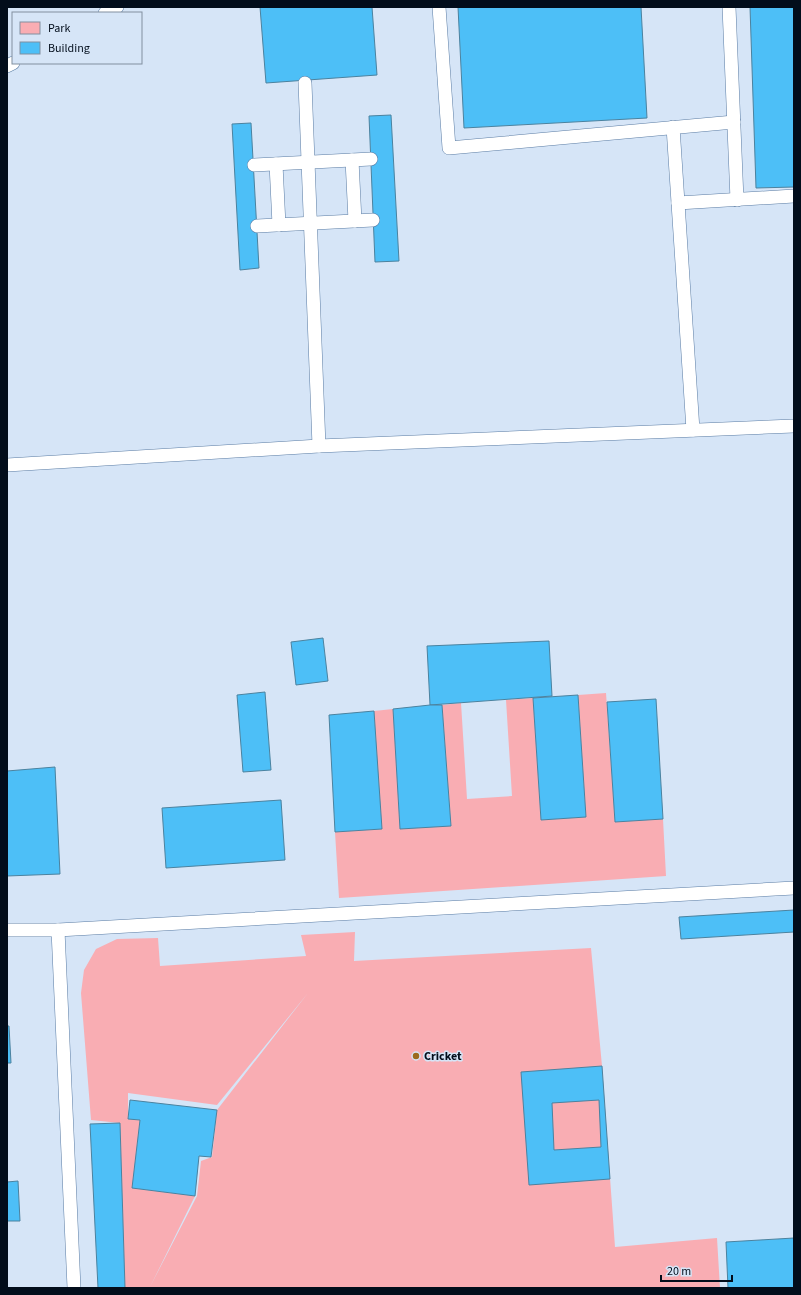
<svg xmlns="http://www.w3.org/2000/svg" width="801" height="1295" viewBox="0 0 801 1295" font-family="'Source Sans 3',sans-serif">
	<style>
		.green { fill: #f9adb3; fill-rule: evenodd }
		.building { fill: #4dbff7; stroke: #4b829f; fill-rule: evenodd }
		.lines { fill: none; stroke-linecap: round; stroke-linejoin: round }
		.lane-casing { stroke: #5a7ca4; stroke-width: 14 }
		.lane { stroke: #fff; stroke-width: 13 }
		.poi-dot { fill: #9b6a1d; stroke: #d6e5f7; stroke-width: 1.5 }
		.labels { text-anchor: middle; stroke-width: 3; stroke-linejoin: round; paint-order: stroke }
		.poi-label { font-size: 12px; font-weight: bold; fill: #020d1b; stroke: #d6e5f7; text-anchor: start }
	</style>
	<rect width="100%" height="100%" fill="#d6e5f7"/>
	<g class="green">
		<path d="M606,693L615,822L663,819L666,876L339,898L335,832L381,829L374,711L393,709L400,829L451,825L442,705L461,703L467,799L512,796L506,700L533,698L541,820L586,817L578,695Z"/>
		<path d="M355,932L354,961L591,948L602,1066L615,1247L717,1238L720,1288H125L120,1123L91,1120L81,993L84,970L96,949L117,939L158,938L160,966L306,956L301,935ZM308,993L217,1110L212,1157L201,1161L197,1196L150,1287L195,1196L132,1188L140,1120L128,1119V1093L217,1105Z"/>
	</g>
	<g class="building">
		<path d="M260,7H372L377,75L266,83Z"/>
		<path d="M458,7H641L647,118L464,128Z"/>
		<path d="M750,7H794V187L756,188Z"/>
		<path d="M391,115L399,261L375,262L369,116Z"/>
		<path d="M251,123L259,268L240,270L232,124Z"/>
		<path d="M323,638L328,681L296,685L291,642Z"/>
		<path d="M549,641L552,696L430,705L427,646Z"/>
		<path d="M265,692L271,770L243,772L237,695Z"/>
		<path d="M578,695L586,817L541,820L533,698Z"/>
		<path d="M656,699L663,819L615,822L607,702Z"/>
		<path d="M430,705H442L451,826L400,829L393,709Z"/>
		<path d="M374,711L382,829L335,832L329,715Z"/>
		<path d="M55,767L60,874L7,876V771Z"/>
		<path d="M281,800L285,860L166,868L162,808Z"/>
		<path d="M794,910V932L681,939L679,917Z"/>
		<path d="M7,1026H9L11,1063H7Z"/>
		<path d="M602,1066L610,1179L529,1185L521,1072ZM599,1100L601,1147L554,1150L552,1103Z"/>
		<path d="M130,1100L217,1110L211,1157L199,1156L195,1196L132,1188L140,1120L128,1119Z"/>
		<path d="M120,1123L125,1288H98L90,1124Z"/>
		<path d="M18,1181L20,1221H7V1182Z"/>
		<path d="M794,1238V1288H728L726,1242Z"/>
	</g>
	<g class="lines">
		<g class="lane-casing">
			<g id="lane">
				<path d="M439,7L449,148L734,122"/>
				<path d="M729,7L737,200"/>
				<path d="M105,13L117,7"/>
				<path d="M7,66L13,63"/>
				<path d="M305,83L319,446"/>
				<path d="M673,127L693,430"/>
				<path d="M352,160L355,221"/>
				<path d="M276,164L279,225"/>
				<path d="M254,165L371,159"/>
				<path d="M678,203L794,196"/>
				<path d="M257,226L373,220"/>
				<path d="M7,465L319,446L794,426"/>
				<path d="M7,930H58L794,888"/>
				<path d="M58,930L74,1288"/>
			</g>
		</g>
		<use href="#lane" class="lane"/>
	</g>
	<circle class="poi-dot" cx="416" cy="1056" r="4"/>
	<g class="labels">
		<g class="poi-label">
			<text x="424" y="1060">Cricket</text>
		</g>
	</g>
	<rect width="801" height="1295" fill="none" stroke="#020d1b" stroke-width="16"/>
	<rect x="12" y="12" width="130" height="52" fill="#d6e5f7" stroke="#818f9f"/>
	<rect x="20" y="22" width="20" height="12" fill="#f9adb3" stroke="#818f9f"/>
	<text x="48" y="32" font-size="12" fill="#020d1b">Park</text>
	<rect x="20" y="42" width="20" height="12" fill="#4dbff7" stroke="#818f9f"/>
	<text x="48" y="52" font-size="12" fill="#020d1b">Building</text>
	<path d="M661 1275v6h71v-6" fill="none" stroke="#020d1b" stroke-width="2"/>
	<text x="667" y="1275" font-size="12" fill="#020d1b" stroke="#d6e5f7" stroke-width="3" paint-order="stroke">20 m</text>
</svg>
